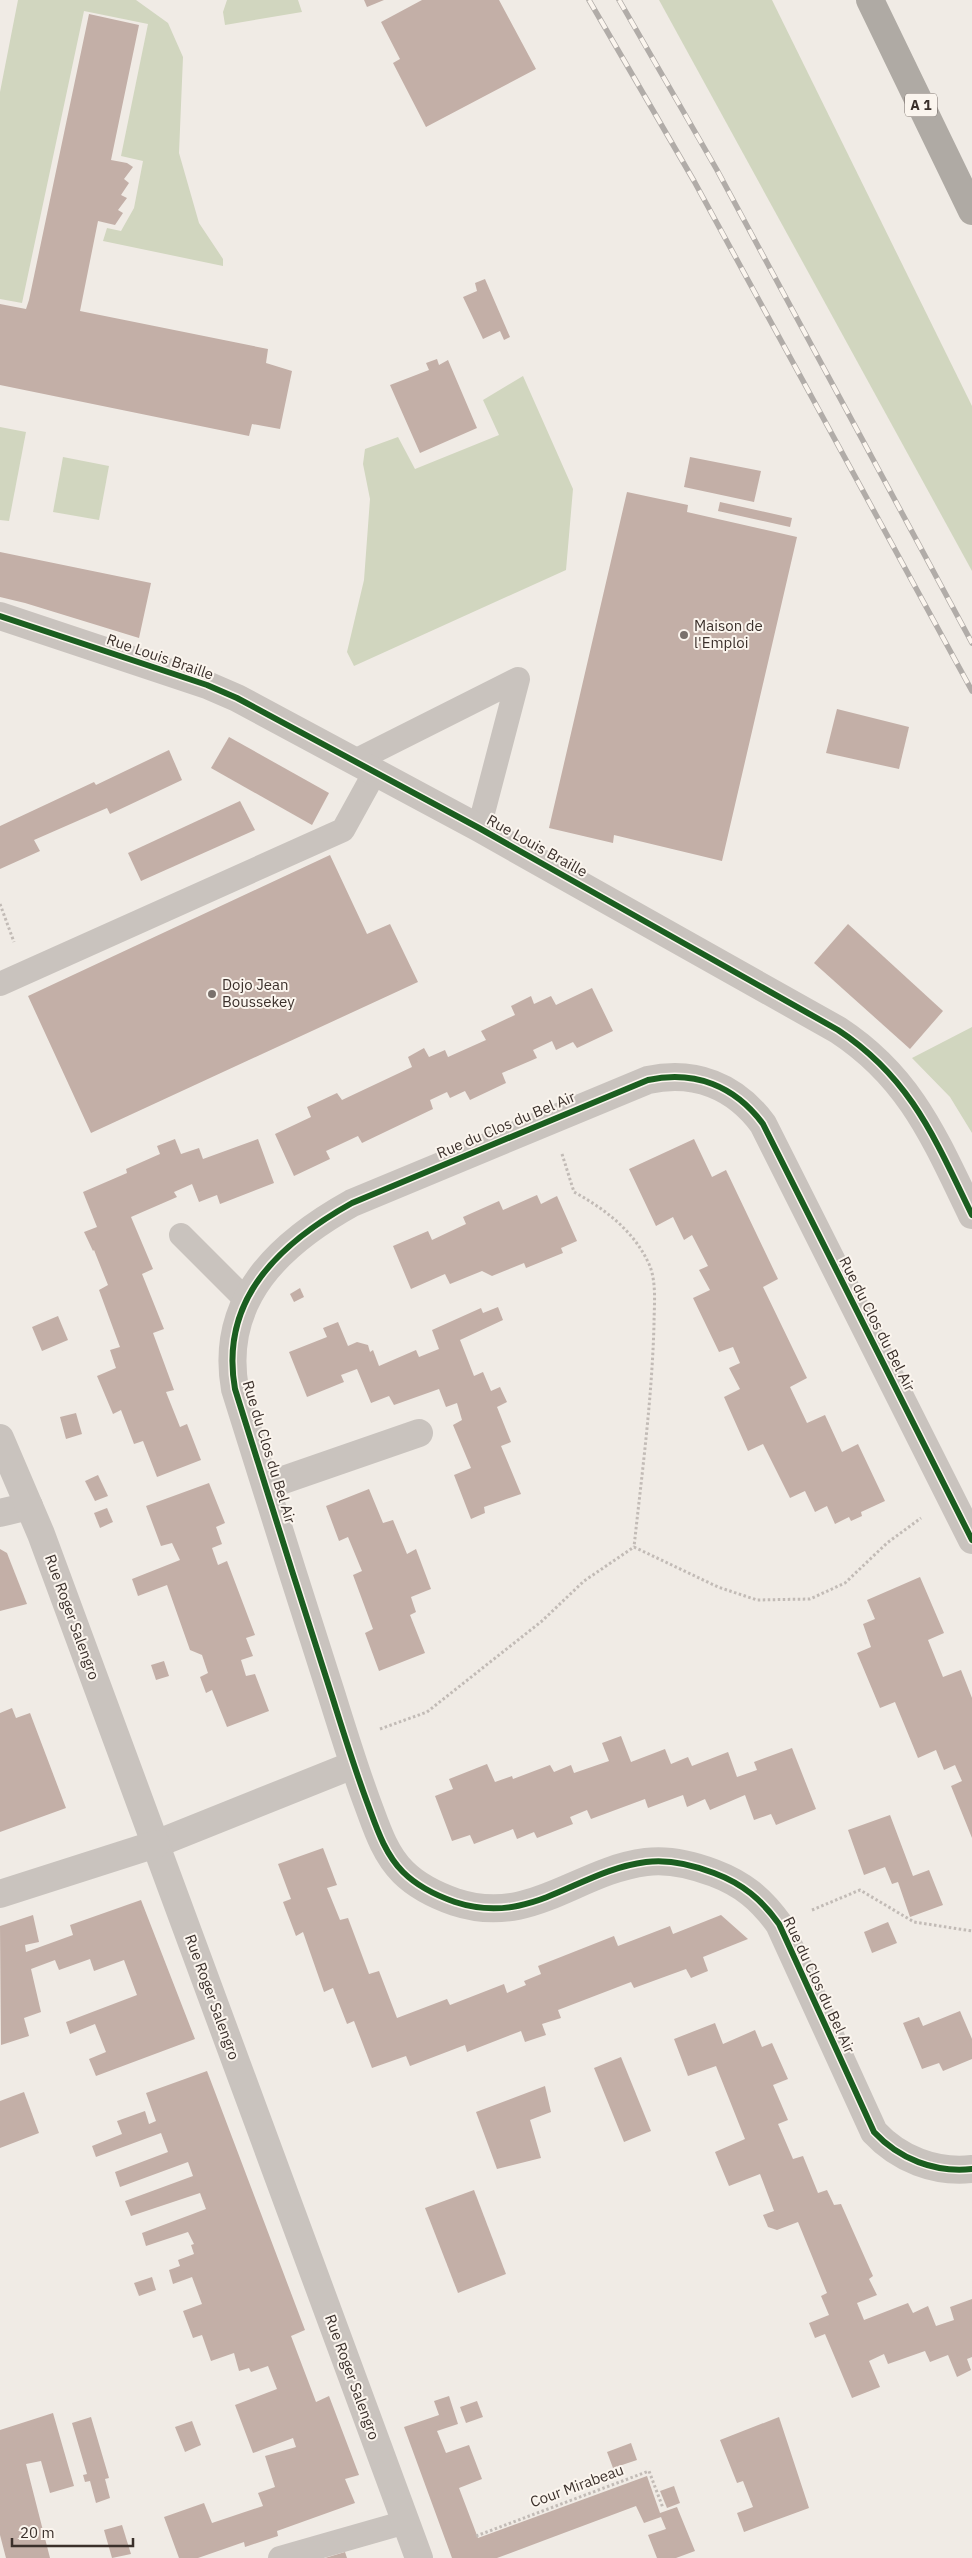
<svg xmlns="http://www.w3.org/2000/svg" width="972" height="2558" viewBox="0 0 972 2558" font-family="'IBM Plex Sans',sans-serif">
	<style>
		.green { fill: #d1d6bf }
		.building { fill: #c3afa7 }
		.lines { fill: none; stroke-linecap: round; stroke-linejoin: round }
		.path { stroke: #c2bbb6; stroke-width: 3; stroke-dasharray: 2.5 2.5; stroke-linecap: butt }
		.service { stroke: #c9c3be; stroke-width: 24 }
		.minor { stroke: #c9c3be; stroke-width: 28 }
		.tertiary { stroke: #c9c3be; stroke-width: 28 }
		.motorway { stroke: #afaaa4; stroke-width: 28 }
		.rail-casing { stroke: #b1aca8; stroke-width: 5.5 }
		.rail { stroke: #fbf5ee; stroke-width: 4; stroke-dasharray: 11; stroke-linecap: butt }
		.cycleway-casing { stroke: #fbf5ee; stroke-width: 9 }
		.cycleway { stroke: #1b5e20; stroke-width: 6 }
		.poi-dot { fill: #7a716c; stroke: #fbf5ee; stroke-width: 2 }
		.labels { text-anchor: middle; stroke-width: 4; stroke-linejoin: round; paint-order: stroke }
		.shield { fill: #fbf5ee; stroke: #756b66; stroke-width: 1 }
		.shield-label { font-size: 14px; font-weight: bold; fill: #3b302b }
		.poi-label { font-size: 15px; fill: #3b302b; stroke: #fbf5ee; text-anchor: start }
		.street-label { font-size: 15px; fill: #3b302b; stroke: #fbf5ee }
	</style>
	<rect width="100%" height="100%" fill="#f0ebe5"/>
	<g class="green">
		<path d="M18,0H136L168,23L183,57L179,153L199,223L223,259V266L103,241L107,228L121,231L134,208L143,161L121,156L148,24L84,11L22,303L0,299V92Z"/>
		<path d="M227,0H298L302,12L225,25L223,12Z"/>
		<path d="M659,0H772L972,406V571Z"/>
		<path d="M523,376L573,489L566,570L354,666L347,652L364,580L370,499L363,464L365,449L398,437L415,469L499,435L483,400Z"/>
		<path d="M0,427L26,432L9,521L0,520Z"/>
		<path d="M63,457L109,466L99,520L53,512Z"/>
		<path d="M972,1027V1133L950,1097L912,1058Z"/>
	</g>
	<g class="building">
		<path d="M364,0H384L367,7Z"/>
		<path d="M422,0H499L536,69L426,127L393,63L400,59L381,22Z"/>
		<path d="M89,14L139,25L111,160L127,163L133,167L124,179L129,183L121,195L127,198L118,210L123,213L115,225L98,221L80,311L268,349L266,363L292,371L280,429L252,424L249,436L0,385V304L26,309L29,300Z"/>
		<path d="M485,279L510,337L504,340L500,331L483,339L463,297L477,291L475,283Z"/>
		<path d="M437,359L439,365L448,360L477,428L420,453L390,385L429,370L426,363Z"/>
		<path d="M690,457L761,471L754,502L684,487Z"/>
		<path d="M627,492L688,505L687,512L797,537L722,861L614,835L613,843L549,828Z"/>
		<path d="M720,502L792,518L790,527L718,511Z"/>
		<path d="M0,552L151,583L139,638L25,603L0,597Z"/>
		<path d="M837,709L909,727L899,769L826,753Z"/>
		<path d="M229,737L329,793L312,825L211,768Z"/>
		<path d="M169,750L182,780L110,814L107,808L34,840L40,851L0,869V826L94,782L96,785Z"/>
		<path d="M240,801L255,830L141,881L128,853Z"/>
		<path d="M330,855L367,934L390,924L418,982L91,1133L28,996Z"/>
		<path d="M848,924L943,1011L910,1049L814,963Z"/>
		<path d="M592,988L613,1031L577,1048L573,1042L556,1050L552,1041L533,1050L537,1058L502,1073L506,1083L470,1100L465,1091L450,1098L447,1092L430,1100L433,1109L362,1143L358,1136L343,1143L326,1151L330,1159L294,1176L275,1134L311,1117L307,1107L337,1093L342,1100L412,1067L408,1057L424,1048L429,1057L445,1050L448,1057L486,1040L481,1031L515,1015L511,1006L531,996L534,1004L551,996L556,1005Z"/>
		<path d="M175,1139L181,1154L199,1148L203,1159L258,1139L274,1183L220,1204L217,1195L199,1202L192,1184L174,1192L177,1197L131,1217L153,1269L142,1274L164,1329L153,1333L174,1390L166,1392L180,1427L187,1424L201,1460L157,1477L143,1441L134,1444L121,1410L113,1414L97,1376L116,1368L110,1350L120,1347L99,1290L108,1285L94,1250L93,1251L84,1232L97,1227L83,1192L127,1173L126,1169L160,1154L157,1146Z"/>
		<path d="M694,1139L712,1177L726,1170L778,1279L763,1287L807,1378L790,1387L807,1423L825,1415L842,1452L858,1444L885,1501L861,1512L862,1516L851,1521L849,1517L835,1524L827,1506L815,1512L805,1491L790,1498L763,1444L748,1451L724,1397L740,1389L729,1368L740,1363L733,1347L719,1352L693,1298L710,1290L699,1270L708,1266L692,1235L684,1240L673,1217L656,1226L629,1169Z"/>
		<path d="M537,1195L541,1204L557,1196L577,1241L561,1248L563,1253L526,1268L524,1263L492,1276L482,1271L450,1284L445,1274L411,1289L393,1246L428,1231L432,1240L466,1224L463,1217L499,1201L503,1210Z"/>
		<path d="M300,1288L304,1297L294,1302L290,1294Z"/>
		<path d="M498,1307L503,1320L460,1340L474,1376L483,1372L491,1391L500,1387L507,1402L497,1407L511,1442L501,1446L521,1494L484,1507L485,1513L471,1519L454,1475L471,1468L453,1425L462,1420L457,1403L446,1407L439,1389L394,1405L389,1396L371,1403L357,1369L341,1375L344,1382L307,1397L289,1352L327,1337L323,1328L338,1322L348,1346L357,1342L368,1345L370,1352L373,1350L379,1366L416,1350L419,1357L439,1349L432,1330L481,1308L483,1313Z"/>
		<path d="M58,1316L68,1340L42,1351L32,1327Z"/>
		<path d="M76,1413L82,1434L66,1439L60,1417Z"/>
		<path d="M98,1475L108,1496L95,1501L85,1481Z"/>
		<path d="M209,1483L225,1523L216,1527L222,1544L212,1548L218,1565L227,1561L255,1635L246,1638L253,1656L241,1660L246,1676L255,1674L269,1711L227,1727L212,1690L206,1693L200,1677L208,1673L202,1655L190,1650L167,1585L138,1596L132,1579L180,1560L172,1543L161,1546L146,1506Z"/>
		<path d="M369,1489L383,1523L393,1520L407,1554L416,1549L431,1589L411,1597L416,1612L410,1615L425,1653L379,1671L365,1633L373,1629L353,1575L362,1571L348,1537L339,1541L326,1506Z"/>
		<path d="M107,1508L113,1522L100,1528L94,1513Z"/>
		<path d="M0,1549L7,1553L27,1604L0,1611Z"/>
		<path d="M920,1577L944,1633L928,1640L943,1677L961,1670L972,1698V1838L951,1786L962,1781L955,1765L944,1770L936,1750L918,1758L895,1702L880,1708L857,1653L871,1647L863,1624L875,1619L867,1600Z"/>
		<path d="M164,1661L169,1676L156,1680L151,1665Z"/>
		<path d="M12,1708L16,1718L30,1713L66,1808L0,1832V1713Z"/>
		<path d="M621,1736L631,1762L665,1749L671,1764L688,1757L692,1766L728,1752L737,1777L757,1770L754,1762L792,1748L816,1809L776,1825L771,1814L754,1820L745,1795L710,1810L705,1799L687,1807L683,1795L648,1808L645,1799L591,1819L587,1810L570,1817L573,1824L537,1838L534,1832L517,1839L513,1829L474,1844L470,1835L452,1841L435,1796L453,1789L449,1779L487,1764L495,1782L512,1776L513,1779L550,1765L554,1772L571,1765L574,1773L609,1761L602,1743Z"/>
		<path d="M890,1815L913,1876L929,1870L943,1905L910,1917L898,1882L892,1884L885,1867L864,1875L848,1830Z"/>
		<path d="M323,1848L337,1885L327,1888L340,1920L348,1918L369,1974L379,1971L397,2018L447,1999L450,2005L504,1984L507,1993L526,1985L524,1981L541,1974L538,1966L614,1936L618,1946L670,1926L673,1934L721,1915L748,1939L703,1957L708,1971L691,1978L686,1969L634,1988L631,1982L558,2010L561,2018L542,2024L546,2035L525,2042L521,2031L467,2052L465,2045L410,2066L406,2056L372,2068L354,2021L347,2024L333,1988L324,1992L303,1932L296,1936L283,1902L291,1899L278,1864Z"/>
		<path d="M141,1900L195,2039L96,2076L89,2059L106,2052L95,2024L70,2034L66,2022L137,1995L124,1960L94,1971L90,1959L59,1970L55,1960L31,1969L41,2012L24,2018L29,2036L1,2045L0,1926L33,1915L39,1942L25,1945L26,1952L73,1935L70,1925Z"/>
		<path d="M888,1922L897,1943L872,1953L864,1932Z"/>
		<path d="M960,2011L972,2039V2059L943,2071L939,2063L922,2069L903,2023L919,2017L923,2026Z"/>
		<path d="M715,2023L723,2044L755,2030L762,2047L772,2043L788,2079L773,2085L788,2120L778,2124L793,2159L803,2156L818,2193L827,2190L834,2205L841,2204L873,2276L869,2279L877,2295L857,2303L864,2320L908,2303L913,2313L928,2306L936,2326L954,2320L950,2307L972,2299V2357L967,2359L971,2370L957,2377L948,2355L930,2362L925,2351L888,2364L884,2354L869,2361L880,2387L852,2398L825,2334L815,2338L809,2323L829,2315L821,2296L827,2293L798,2222L777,2230L768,2227L763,2215L774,2211L760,2174L729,2186L715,2152L745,2139L716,2066L688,2076L674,2039Z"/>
		<path d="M621,2057L651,2131L624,2142L594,2068Z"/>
		<path d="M207,2071L305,2330L291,2336L316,2402L329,2396L359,2475L345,2479L355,2503L277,2531L278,2536L245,2547L244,2542L198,2558H179L164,2517L204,2503L212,2523L263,2506L258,2493L275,2487L265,2456L296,2447L293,2438L253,2453L235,2405L277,2389L268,2366L251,2372L249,2368L239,2371L234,2353L211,2361L202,2335L193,2338L183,2311L202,2304L192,2277L173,2284L169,2270L180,2266L178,2260L194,2254L191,2245L194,2244L188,2232L146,2246L142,2233L206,2209L200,2193L131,2216L125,2201L193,2176L188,2162L120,2187L115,2172L168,2152L161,2133L96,2157L92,2146L122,2134L117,2121L145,2111L149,2124L156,2121L146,2093Z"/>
		<path d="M545,2086L551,2112L530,2120L541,2158L497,2169L476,2112Z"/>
		<path d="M24,2092L39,2133L0,2148V2101Z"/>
		<path d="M474,2190L506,2274L458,2293L425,2208Z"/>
		<path d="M152,2277L156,2290L139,2296L134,2283Z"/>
		<path d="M449,2396L458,2424L437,2431L446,2453L469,2445L482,2479L459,2488L478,2538L647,2476L660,2513L677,2507L695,2551L676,2558H657L648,2535L666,2529L661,2517L644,2523L636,2506L497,2558H452L404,2427L439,2415L434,2401Z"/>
		<path d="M477,2401L483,2417L466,2423L460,2407Z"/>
		<path d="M53,2413L74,2486L50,2493L41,2461L26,2464L50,2558H6L0,2535V2430Z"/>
		<path d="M91,2417L109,2478L105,2479L110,2498L96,2503L90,2481L85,2482L83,2475L87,2474L72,2423Z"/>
		<path d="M779,2417L809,2508L744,2532L737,2513L753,2507L743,2481L737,2483L720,2440Z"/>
		<path d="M192,2421L201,2445L185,2452L175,2427Z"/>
		<path d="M631,2443L637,2460L613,2468L607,2452Z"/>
		<path d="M674,2486L680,2503L667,2508L660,2491Z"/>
		<path d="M122,2525L131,2554L112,2558L104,2530Z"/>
		<path d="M345,2552L347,2558H325Z"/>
	</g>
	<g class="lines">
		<g class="path">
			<path d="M0,904L14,942"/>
			<path d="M562,1154L574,1192C605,1209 634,1231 649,1264C657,1282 654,1306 654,1324C652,1399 642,1473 634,1547"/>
			<path d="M380,1729L427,1712L542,1621L584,1581L634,1547L718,1587L757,1600L810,1599L845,1583L887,1543L921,1518"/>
			<path d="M812,1910L860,1890L914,1922L972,1931"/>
			<path d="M476,2536L649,2471L663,2508"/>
		</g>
		<g class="service">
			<path d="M355,761L518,679L479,828"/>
			<path d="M0,984L343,830L375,772"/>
			<path d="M181,1235L246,1300"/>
			<path d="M280,2558L406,2522"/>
		</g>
		<g class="minor">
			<path d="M0,616L207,685L237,698L479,828L838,1030C911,1078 935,1139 972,1215"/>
			<path d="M266,1486L419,1433"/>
			<path d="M0,1513L29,1506"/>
			<path d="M972,1540L763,1124C735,1086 695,1070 648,1080L352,1203C280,1243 219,1299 235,1389C267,1491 299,1594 332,1696C343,1731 354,1767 367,1802C376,1826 384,1853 403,1872C417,1886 435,1895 455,1902C531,1927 576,1871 646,1862C668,1859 693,1865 714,1873C743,1884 761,1899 779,1924L874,2132C899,2159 935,2173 972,2169"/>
			<path d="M156,1844L353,1765"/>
		</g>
		<g class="tertiary">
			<path d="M0,1438L41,1534L419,2558"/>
			<path d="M0,1894L156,1844"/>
		</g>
		<path class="motorway" d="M870,0L972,211"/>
		<g class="rail-casing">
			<g id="rail">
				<path d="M589,0L694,181L972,691"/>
				<path d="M619,0L717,170L972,643"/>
			</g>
		</g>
		<use href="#rail" class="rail"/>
		<g class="cycleway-casing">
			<g id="cycleway">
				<path d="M0,616L207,685L237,698L479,828L838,1030C911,1078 935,1139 972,1215"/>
				<path d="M972,1540L763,1124C735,1086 695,1070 648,1080L352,1203C280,1243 219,1299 235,1389C267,1491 299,1594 332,1696C343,1731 354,1767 367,1802C376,1826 384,1853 403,1872C417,1886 435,1895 455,1902C531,1927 576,1871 646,1862C668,1859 693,1865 714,1873C743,1884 761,1899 779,1924L874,2132C899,2159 935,2173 972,2169"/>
			</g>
		</g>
		<use href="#cycleway" class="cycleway"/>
	</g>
	<g class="poi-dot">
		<circle cx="684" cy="635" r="5"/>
		<circle cx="212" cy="994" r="5"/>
	</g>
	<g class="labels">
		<rect class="shield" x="905" y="93.5" width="32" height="23" rx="4"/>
		<g class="shield-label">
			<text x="921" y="110">A 1</text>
		</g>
		<g class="poi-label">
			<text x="694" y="631">Maison de<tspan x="694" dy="17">l'Emploi</tspan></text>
			<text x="222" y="990">Dojo Jean<tspan x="222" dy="17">Boussekey</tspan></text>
		</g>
		<g class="street-label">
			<text transform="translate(160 657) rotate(19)" y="5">Rue Louis Braille</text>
			<text transform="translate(537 846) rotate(29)" y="5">Rue Louis Braille</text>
			<text transform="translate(506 1125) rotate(-23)" y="5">Rue du Clos du Bel Air</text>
			<text transform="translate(877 1324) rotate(63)" y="5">Rue du Clos du Bel Air</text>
			<text transform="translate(269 1452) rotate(73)" y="5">Rue du Clos du Bel Air</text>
			<text transform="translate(72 1617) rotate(70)" y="5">Rue Roger Salengro</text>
			<text transform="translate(819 1985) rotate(65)" y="5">Rue du Clos du Bel Air</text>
			<text transform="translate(212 1997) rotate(70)" y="5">Rue Roger Salengro</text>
			<text transform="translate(352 2377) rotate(70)" y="5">Rue Roger Salengro</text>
			<text transform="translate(577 2486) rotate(-20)" y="5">Cour Mirabeau</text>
		</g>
	</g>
	<path d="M12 2538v8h121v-8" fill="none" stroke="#3b302b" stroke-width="2.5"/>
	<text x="20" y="2538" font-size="15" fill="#3b302b" stroke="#fbf5ee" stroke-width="4" paint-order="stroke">20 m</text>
</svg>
